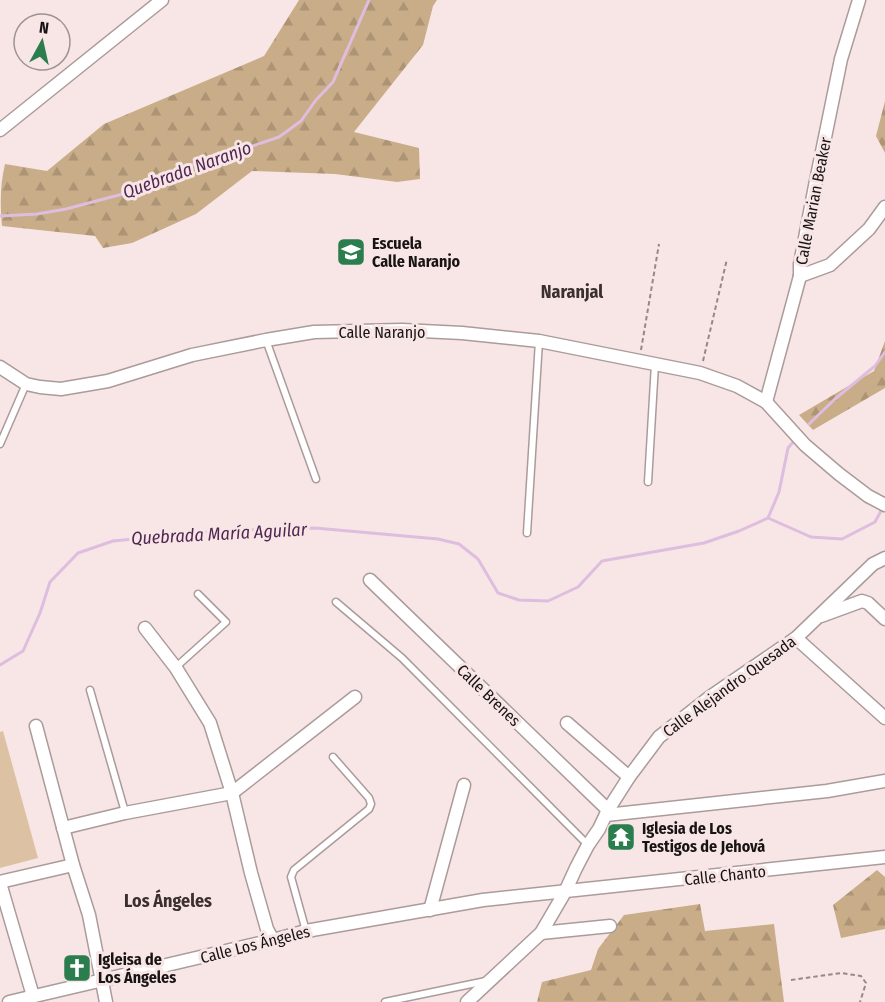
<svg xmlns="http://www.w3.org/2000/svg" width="885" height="1002" viewBox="0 0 885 1002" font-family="'Fira Sans Condensed',sans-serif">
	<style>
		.grass { fill: #dcc2a2 }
		.forest { fill: url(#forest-firs) }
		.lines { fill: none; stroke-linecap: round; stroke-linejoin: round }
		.stream { stroke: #debddf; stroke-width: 3 }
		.service-casing { stroke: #ab9b9b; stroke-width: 9 }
		.minor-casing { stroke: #ab9b9b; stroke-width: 15 }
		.path { stroke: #948888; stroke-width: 2; stroke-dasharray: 4.5 3; stroke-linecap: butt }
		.service { stroke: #fff; stroke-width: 6 }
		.minor { stroke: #fff; stroke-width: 12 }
		.labels { text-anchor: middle; stroke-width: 6; stroke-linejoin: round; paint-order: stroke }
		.street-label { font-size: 16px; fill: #191414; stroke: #f8e6e6 }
		.poi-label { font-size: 16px; font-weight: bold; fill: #191414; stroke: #f8e6e6; text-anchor: start }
		.water-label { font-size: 18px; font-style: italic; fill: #502753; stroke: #f8e6e6 }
		.neighbourhood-label { font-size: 18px; font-weight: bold; fill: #3c2f2f; stroke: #f8e6e6 }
	</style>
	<defs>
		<pattern id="forest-firs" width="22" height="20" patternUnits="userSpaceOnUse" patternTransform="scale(1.5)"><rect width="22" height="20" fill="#c9ad89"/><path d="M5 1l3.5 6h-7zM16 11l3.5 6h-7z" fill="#ac9475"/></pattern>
	</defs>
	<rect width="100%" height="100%" fill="#f8e6e6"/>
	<path class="grass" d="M3,731L38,858L0,868V732Z"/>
	<g class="forest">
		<path d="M299,0H437L433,6L423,45L354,132L419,148L420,179L397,182L335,174L252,171L196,214L132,243L103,248L95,236L2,226C0,204 0,185 5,164L47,171L104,124L264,56Z"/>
		<path d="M885,101V153L876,136Z"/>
		<path d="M885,341V388L813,430L799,415L874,371Z"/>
		<path d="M877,870L885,877V929L841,938L833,905Z"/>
		<path d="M700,904L705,931L774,924L784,1002H537L542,982L591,970L598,949L624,915Z"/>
	</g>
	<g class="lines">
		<g class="stream">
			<path d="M0,216L37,214L66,209L119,195L159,181L179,170L210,158L238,151L279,137L301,121L316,100L333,82L369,0"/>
			<path d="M809,424L835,399L875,366L885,352"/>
			<path d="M768,518L811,537L842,539L875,522L882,509"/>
			<path d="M0,665L23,651L40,613L50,582L78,553L113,541L216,531L315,528L438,539L459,544L478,559L498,593L519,600L548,601L578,587L602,561L704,543L739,531L768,518L779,492L788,448L795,440"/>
		</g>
		<g class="service-casing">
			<g id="service">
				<path d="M266,340L316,479"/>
				<path d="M0,444L26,384"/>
				<path d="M648,482L655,364"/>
				<path d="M527,533L539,341"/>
				<path d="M336,602L402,658L588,845"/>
				<path d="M176,667L226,622L198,594"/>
				<path d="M90,690L125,812"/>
				<path d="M306,931L291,877L294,870L369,809L371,804L369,798L333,757"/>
				<path d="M385,1002L486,981"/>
			</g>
		</g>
		<g class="minor-casing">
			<g id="minor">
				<path d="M0,130L162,0"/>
				<path d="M800,276L830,265L869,229L885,207"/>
				<path d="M0,367L26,384L40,387L61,389L108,381L192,355L266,340L314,332L402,330L462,333L539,341L700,373L737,386L766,402L805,445L839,474L868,496L885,505"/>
				<path d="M766,402L800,276V264L815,186L841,59L859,0"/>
				<path d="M370,580L608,810"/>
				<path d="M821,616L862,601L868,603L885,619"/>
				<path d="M145,628L176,668L210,723L232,793L251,873L267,929L273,940"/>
				<path d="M796,638L885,718"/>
				<path d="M567,723L629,777"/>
				<path d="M36,726L73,865L89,915L106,1002"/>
				<path d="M606,815L827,791L885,781"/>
				<path d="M63,828L125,813L232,793L355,697"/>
				<path d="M0,882L73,865"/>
				<path d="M0,883L33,996"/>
				<path d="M430,910L464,785"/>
				<path d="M541,933L610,926"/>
				<path d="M9,1002L273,940L306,931L483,900L885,857"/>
				<path d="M467,1002L541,933L565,892L576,868L588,845L599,829L608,810L629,777L659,737L710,697L796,638L873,564L885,558"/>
			</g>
		</g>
		<g class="path">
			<path d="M641,350L659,244"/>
			<path d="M703,361L727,259"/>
			<path d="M791,980L841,973L861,976L866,983L860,1002"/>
		</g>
		<use href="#service" class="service"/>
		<use href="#minor" class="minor"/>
	</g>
	<defs>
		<g id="school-square" transform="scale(1.5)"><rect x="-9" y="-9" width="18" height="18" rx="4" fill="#2c7d4e" stroke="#f8e6e6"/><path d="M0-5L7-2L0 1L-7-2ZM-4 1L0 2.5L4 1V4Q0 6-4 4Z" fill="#fff"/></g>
		<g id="temple-square" transform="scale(1.5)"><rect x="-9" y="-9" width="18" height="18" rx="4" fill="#2c7d4e" stroke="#f8e6e6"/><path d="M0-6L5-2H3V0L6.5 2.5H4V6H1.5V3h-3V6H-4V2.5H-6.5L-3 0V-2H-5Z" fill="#fff"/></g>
		<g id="church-square" transform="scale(1.5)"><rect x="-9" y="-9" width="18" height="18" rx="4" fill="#2c7d4e" stroke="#f8e6e6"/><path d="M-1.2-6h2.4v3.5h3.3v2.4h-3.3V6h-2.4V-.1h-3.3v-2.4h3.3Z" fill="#fff"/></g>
	</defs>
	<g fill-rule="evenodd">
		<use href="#school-square" x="351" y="252"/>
		<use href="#temple-square" x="621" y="837"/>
		<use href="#church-square" x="77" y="968"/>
	</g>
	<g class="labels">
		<g class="street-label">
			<text transform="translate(813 201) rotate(-79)" y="6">Calle Marian Beaker</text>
			<text x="382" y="338">Calle Naranjo</text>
			<text transform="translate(729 686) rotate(-36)" y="6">Calle Alejandro Quesada</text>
			<text transform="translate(489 695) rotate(44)" y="6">Calle Brenes</text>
			<text transform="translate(725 875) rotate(-6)" y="6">Calle Chanto</text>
			<text transform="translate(255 944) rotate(-14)" y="6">Calle Los Ángeles</text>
		</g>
		<g class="poi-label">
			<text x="372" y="249">Escuela<tspan x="372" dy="18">Calle Naranjo</tspan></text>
			<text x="642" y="834">Iglesia de Los<tspan x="642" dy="18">Testigos de Jehová</tspan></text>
			<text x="98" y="965">Igleisa de<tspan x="98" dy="18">Los Ángeles</tspan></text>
		</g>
		<g class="water-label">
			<text transform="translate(187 170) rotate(-20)" y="6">Quebrada Naranjo</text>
			<text transform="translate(219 534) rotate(-3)" y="6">Quebrada María Aguilar</text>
		</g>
		<g class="neighbourhood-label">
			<text x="572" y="298">Naranjal</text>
			<text x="168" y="907">Los Ángeles</text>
		</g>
	</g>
	<g transform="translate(42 42) rotate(8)"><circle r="28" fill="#f8e6e6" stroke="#9f9292" stroke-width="1.5"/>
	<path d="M0-4.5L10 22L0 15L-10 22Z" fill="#2c7d4e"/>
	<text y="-9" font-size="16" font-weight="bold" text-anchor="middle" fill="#191414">N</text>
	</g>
</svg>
